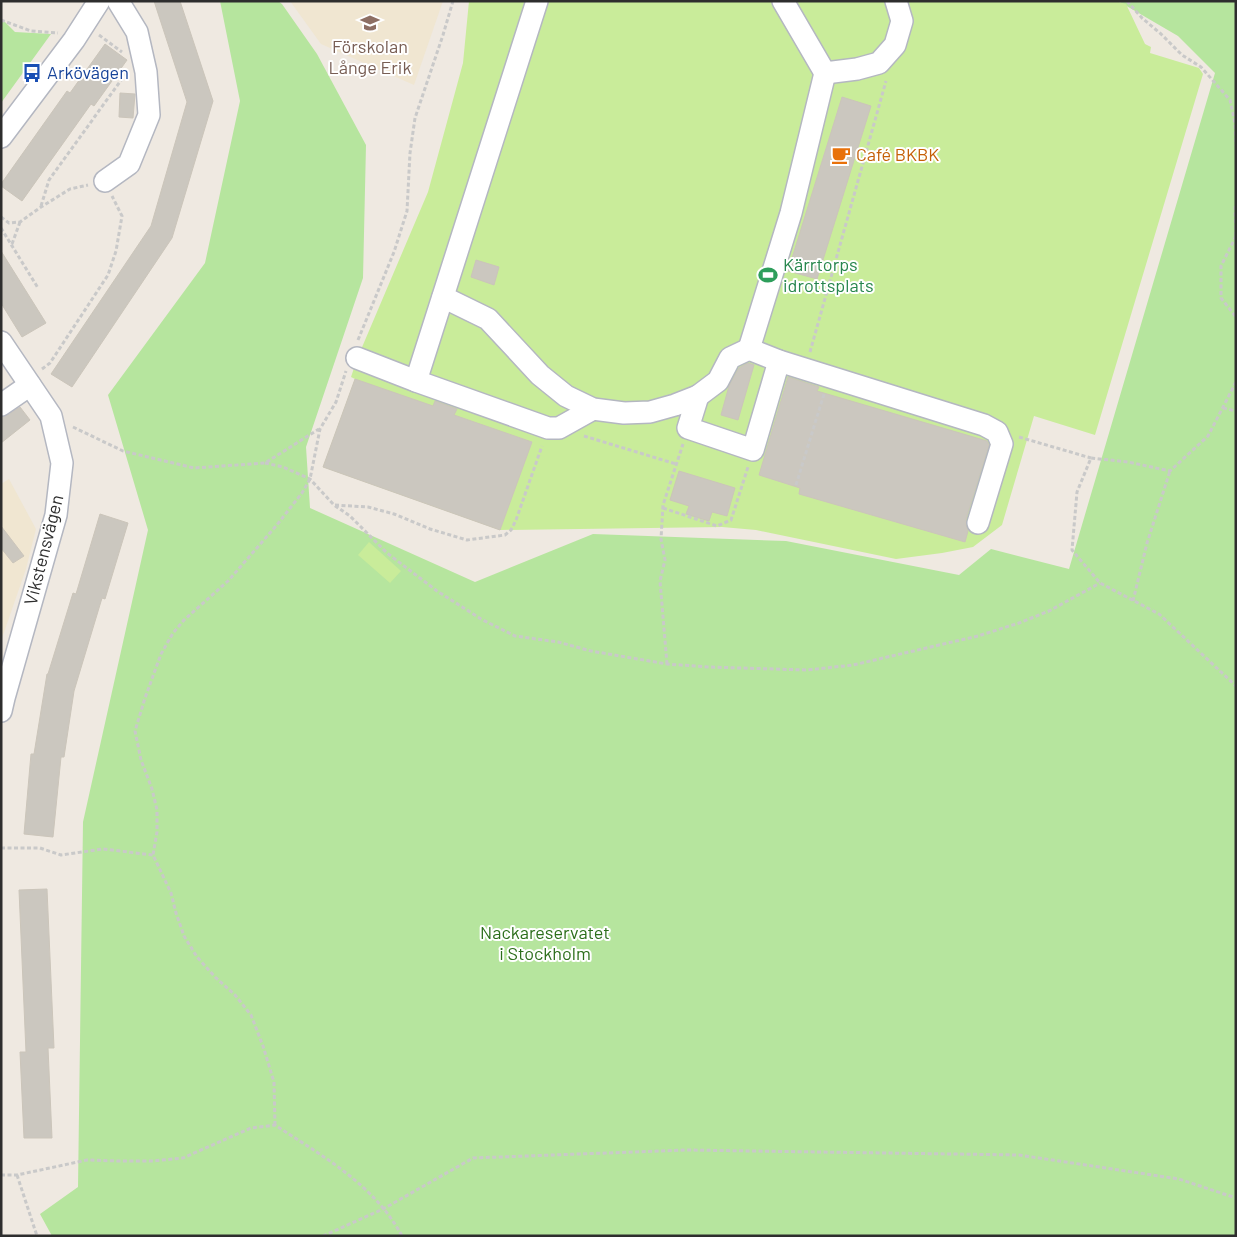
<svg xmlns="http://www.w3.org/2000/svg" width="1237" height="1237" viewBox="0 0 1237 1237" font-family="Barlow,sans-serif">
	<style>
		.education { fill: #f0e6d1 }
		.green { fill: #b6e59e }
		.pitch { fill: #c9ec9a }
		.building { fill: #cbc7bf; stroke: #cbc5ba }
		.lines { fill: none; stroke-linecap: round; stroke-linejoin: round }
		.minor-casing { stroke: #b4b7c1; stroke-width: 24 }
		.path { stroke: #c9c9c9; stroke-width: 3; stroke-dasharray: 4 2.5; stroke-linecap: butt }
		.minor { stroke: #fff; stroke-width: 21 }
		.labels { text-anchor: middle; stroke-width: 4; stroke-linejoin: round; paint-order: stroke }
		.education-label { font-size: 18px; fill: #785e54; stroke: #fff }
		.transit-label { font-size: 18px; fill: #164399; stroke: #fff; text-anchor: start }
		.food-label { font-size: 18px; fill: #c56008; stroke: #fff; text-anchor: start }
		.leisure-label { font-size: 18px; fill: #27864d; stroke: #fff; text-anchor: start }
		.street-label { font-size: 18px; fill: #2e2e2e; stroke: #fff }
		.park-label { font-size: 18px; fill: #2c6e1b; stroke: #fff }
	</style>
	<rect width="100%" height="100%" fill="#efe9e1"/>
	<g class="education">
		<path d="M290,1H443L414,85L321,44Z"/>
		<path d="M9,479L36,529L26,569L1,641V484Z"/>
	</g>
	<g class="green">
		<path d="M220,1H278L282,4L317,54L366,145L363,278L306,447L310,508L475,582L593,534L786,541L959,575L991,549L1069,569L1215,73L1178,36L1118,1H1236V1236H52L40,1214L78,1187L83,822L148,530L108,395L205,263L240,101Z"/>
		<path d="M1,18L15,32L51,34L1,103Z"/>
	</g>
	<g class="pitch">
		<path d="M469,1H1115L1126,4L1145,44L1151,47L1150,53L1199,68L1203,74L1095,435L1034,416L1002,525L973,547L942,553L896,559L756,530L722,527L500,530L323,467L355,379L351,377L357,359L428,192L463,63Z"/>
		<path d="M369,542L401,571L390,583L358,555Z"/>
	</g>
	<g class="building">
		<path d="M154,1H180L213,101L172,238L72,387L51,374L151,226L187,102Z"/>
		<path d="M105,44L127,60L94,106L91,104L22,201L1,186V184L67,91L70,93Z"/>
		<path d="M120,93L135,94L133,118L119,117Z"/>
		<path d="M842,97L871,106L817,279L788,271Z"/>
		<path d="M1,251L46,323L22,337L1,303Z"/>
		<path d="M476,260L499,267L494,285L471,277Z"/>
		<path d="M748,363L754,365L738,420L721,415L729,386L739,368Z"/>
		<path d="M788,377L819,387L817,391L987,441L989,445L966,519V525L968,531L965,542L799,494L800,488L759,475Z"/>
		<path d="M355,379L433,406L435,401L457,409L454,415L532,442L500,530L323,467Z"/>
		<path d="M20,407L30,420L1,443V417L8,415Z"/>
		<path d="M679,471L735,488L727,516L712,512L709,521L686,514L689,506L670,500Z"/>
		<path d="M100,514L128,523L105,599L102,598L74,691L64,757H61L53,837L24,834L31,754H34L47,674H48L73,593L76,594Z"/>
		<path d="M1,526L24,556L13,563L1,548Z"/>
		<path d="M47,889L54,1048H48L52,1138H24L20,1052H26L19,890Z"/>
	</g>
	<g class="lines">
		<g class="minor-casing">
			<g id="minor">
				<path d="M537,1L416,381L548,428H559L593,409"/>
				<path d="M783,1L825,73L857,69L879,63L895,45L902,21L896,1"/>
				<path d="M825,73L791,213L749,349L779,361L984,425L997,432L1002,444L978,523"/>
				<path d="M1,137L74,40L99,1"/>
				<path d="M105,181L129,164L149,115L146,72L137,32L118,1"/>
				<path d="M443,297L488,319L540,375L566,396L593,409L624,413L650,412L675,405L698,396L688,428L753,450L779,361"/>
				<path d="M1,342L51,416L62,463L56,515L4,698L1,711"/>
				<path d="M357,358L416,381"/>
				<path d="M698,396L718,381L730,358L749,349"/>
				<path d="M1,405L30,385"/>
			</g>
		</g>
		<g class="path">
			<path d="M1127,1L1142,18L1161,34L1182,55L1201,67L1230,100L1235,123L1236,146"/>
			<path d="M1,20L31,31L58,33"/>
			<path d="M99,35L122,52"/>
			<path d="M41,206L49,180L127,72"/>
			<path d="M1,217L9,223L20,222L41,207L70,189L88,185"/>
			<path d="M1,228L38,288"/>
			<path d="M1236,236L1221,266V298L1236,317"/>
			<path d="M1236,236L1235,208L1236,204"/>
			<path d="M12,244L20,222"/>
			<path d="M358,340L394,252L407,211L410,153L415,118L443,35L453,1"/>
			<path d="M810,352L886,81"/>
			<path d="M42,369L50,363L108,275L116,251L122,216L112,196"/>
			<path d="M1236,382L1208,436L1170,471L1128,462L1091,458L1077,492L1072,550L1100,583L1159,614L1236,686"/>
			<path d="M1223,408L1236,411"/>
			<path d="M73,427L123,451L194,468L265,463L319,429"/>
			<path d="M584,436L676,464"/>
			<path d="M1019,437L1091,458"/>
			<path d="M265,463L283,467L310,479L334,505L350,516L387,553L437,591L481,619L515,636L558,642L591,651L667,664L708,667L807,670L853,665L978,636L1019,623L1049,611L1100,583"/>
			<path d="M796,485L824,394"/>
			<path d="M335,505L368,507L394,514L430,529L467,540L505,535L511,530L516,520L542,446"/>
			<path d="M663,508L717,526L731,520L748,467"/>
			<path d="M1133,601L1147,543L1170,471"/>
			<path d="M667,664L660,581L665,560L661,539L663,505L683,444"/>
			<path d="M1,848H40L61,855L103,849L153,855"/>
			<path d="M275,1125L274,1082L263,1046L251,1015L235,995L215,977L197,957L184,936L176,913L171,893L153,855L157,832V810L152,789L141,760L135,731L145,698L161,654L173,633L184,620L228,581L276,526L302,493L310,479L320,429L336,402L346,371"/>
			<path d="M1,1175H17L87,1160L118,1161H153L183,1158L251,1128L275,1125C322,1156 374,1184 402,1236"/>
			<path d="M17,1175L37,1236"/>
			<path d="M323,1236L383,1209L473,1158L686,1150L1019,1155L1179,1179L1236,1198"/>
		</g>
		<use href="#minor" class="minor"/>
	</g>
	<defs>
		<g id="school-bare" transform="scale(1.5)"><path d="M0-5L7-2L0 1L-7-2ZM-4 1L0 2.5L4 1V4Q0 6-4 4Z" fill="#8d6e63" stroke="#fff" stroke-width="2.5" paint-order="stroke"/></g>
		<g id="bus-bare" transform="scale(1.5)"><path d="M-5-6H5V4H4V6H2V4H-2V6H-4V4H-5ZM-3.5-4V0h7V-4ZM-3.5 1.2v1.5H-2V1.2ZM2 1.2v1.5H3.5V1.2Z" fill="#1a4fb4" stroke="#fff" stroke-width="2.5" paint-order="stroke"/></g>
		<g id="cafe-bare" transform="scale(1.5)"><path d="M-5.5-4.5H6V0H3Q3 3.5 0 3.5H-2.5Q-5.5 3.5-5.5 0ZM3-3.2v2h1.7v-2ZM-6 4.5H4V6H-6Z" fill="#e8710a" stroke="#fff" stroke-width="2.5" paint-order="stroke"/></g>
		<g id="stadium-bare" transform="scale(1.5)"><path d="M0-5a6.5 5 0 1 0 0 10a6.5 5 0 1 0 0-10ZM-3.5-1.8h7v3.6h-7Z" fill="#2e9e5b" stroke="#fff" stroke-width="2.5" paint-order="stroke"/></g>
	</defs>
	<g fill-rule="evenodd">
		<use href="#school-bare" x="370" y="23"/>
		<use href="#bus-bare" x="32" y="73"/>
		<use href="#cafe-bare" x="841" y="155"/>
		<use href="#stadium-bare" x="768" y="275"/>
	</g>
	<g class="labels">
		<g class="education-label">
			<text x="370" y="53">Förskolan<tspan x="370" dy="21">Långe Erik</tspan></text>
		</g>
		<g class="transit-label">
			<text x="47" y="79">Arkövägen</text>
		</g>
		<g class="food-label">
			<text x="856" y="161">Café BKBK</text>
		</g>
		<g class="leisure-label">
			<text x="783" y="271">Kärrtorps<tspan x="783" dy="21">idrottsplats</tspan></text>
		</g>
		<g class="street-label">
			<text transform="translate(44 550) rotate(-76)" y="6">Vikstensvägen</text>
		</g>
		<g class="park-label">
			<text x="545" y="939">Nackareservatet<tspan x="545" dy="21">i Stockholm</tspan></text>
		</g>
	</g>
	<rect width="1237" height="1237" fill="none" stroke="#2e2e2e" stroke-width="5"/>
</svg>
